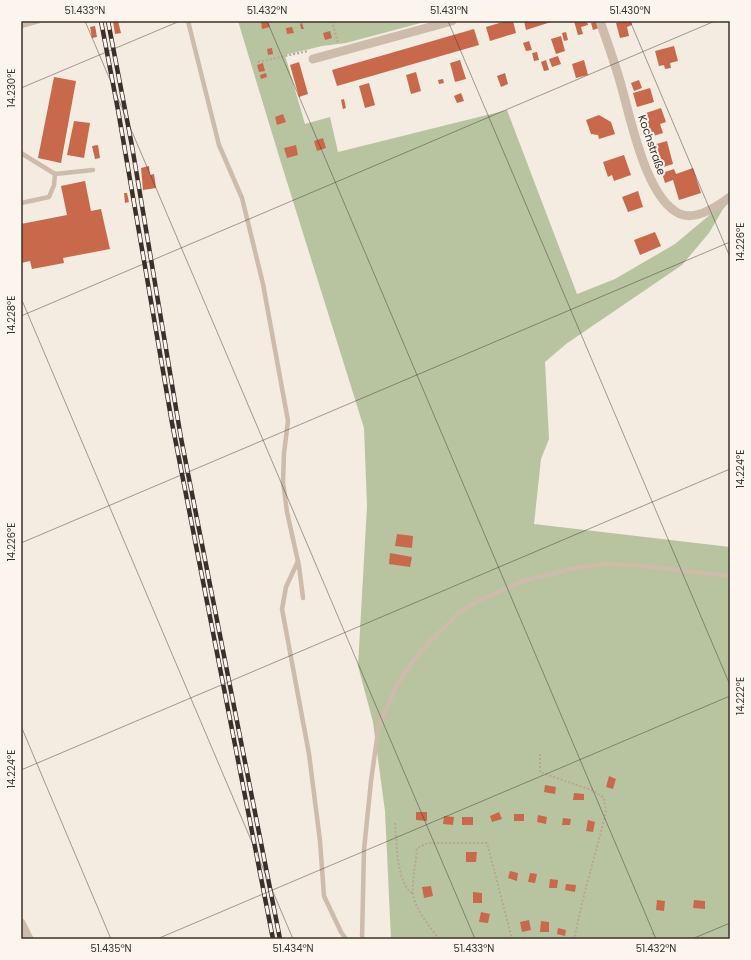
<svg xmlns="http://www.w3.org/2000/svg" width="751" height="960" viewBox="0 0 751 960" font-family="Poppins,sans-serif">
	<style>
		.green { fill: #b8c4a0 }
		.building { fill: #c8694b }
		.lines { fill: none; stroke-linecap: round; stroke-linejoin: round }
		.path { stroke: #b9a596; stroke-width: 2; stroke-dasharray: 2 2; stroke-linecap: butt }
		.service { stroke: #cdbbac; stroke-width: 4.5 }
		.minor { stroke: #cdbbac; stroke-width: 9 }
		.rail-casing { stroke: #3b302b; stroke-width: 4.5 }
		.rail { stroke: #fbf5ee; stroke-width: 3; stroke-dasharray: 9; stroke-linecap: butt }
		.ticks { fill: none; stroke: #3b302b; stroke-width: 1; stroke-opacity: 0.45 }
		.labels { text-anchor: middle; stroke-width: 4; stroke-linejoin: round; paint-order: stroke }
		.street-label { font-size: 11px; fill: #3b302b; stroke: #fbf5ee }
		.neatline { fill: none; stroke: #3b302b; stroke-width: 1.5 }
		.ticks-label { font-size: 10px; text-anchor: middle; fill: #3b302b }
	</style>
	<rect width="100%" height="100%" fill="#f4ebe1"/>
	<path class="green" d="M238,21H428L346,43L322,46L285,55L305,124L330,117L338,152L507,110L577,294L615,279L675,244L730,198V201L723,209L709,233L682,265L566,344L545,362L549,439L541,459L534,524L730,547V939H391L385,811L373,722L358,666L367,506L364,428L282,166Z"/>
	<g class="building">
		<path d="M113,21H118L121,33L115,34Z"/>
		<path d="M264,21H268L270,27L262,29L261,22Z"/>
		<path d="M506,21H513L516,33L490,41L486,27Z"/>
		<path d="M524,21H554L526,30Z"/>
		<path d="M574,21H587L588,25L581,27L583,34L578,35Z"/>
		<path d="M597,21L599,28L593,30L591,23Z"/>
		<path d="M623,21H631L632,25L627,27L629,36L620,38L616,23Z"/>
		<path d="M302,23L304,29H301L300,24Z"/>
		<path d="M95,26L97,37L92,38L90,27Z"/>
		<path d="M292,27L294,33L287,34L286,28Z"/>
		<path d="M474,29L479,45L337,86L332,70Z"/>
		<path d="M330,31L332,38L325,40L323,33Z"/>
		<path d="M566,32L568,40L564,41L562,33Z"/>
		<path d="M561,36L565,51L556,54L551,39Z"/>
		<path d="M529,41L532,50L526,51L523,43Z"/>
		<path d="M674,46L678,61L670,63L671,68L665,69L664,65L659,66L655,51Z"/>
		<path d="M272,48L273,54L268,55L267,49Z"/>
		<path d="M537,52L539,60L534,61L532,53Z"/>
		<path d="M558,56L561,64L552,67L549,59Z"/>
		<path d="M460,60L466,79L455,82L450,63Z"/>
		<path d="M546,60L549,70L544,71L541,62Z"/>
		<path d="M584,60L588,75L576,78L572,64Z"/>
		<path d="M299,62L308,94L299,97L290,65Z"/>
		<path d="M263,63L265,71L259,72L257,65Z"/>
		<path d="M416,72L421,91L411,94L406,75Z"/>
		<path d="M266,73L267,77L261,79L260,75Z"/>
		<path d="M505,73L508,84L501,87L497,76Z"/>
		<path d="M54,77L76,81L61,163L38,158Z"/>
		<path d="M443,79L444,83L439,84L438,80Z"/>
		<path d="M639,80L642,88L634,91L631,83Z"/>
		<path d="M369,83L375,105L365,108L359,86Z"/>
		<path d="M650,88L654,102L637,107L633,93Z"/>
		<path d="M461,93L464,101L457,103L454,96Z"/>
		<path d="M344,99L346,108L343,109L341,100Z"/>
		<path d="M661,108L666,122L660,124L663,133L650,137L643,114Z"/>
		<path d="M283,114L286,122L277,125L275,117Z"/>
		<path d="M599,115L611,122L615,134L599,139L598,135L591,134L586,120Z"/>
		<path d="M74,121L90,123L84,158L67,155Z"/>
		<path d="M323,138L326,148L317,151L314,141Z"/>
		<path d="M667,141L673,164L660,168L653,145Z"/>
		<path d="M98,145L100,158L95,159L92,146Z"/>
		<path d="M296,145L298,155L287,158L284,148Z"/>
		<path d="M624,155L631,175L614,181L612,175L608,177L603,162Z"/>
		<path d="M149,166L150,175L154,174L156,188L143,190L141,168Z"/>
		<path d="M693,168L701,193L679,200L673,180L665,183L662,173L674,169L676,174Z"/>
		<path d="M85,181L91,211L101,209L110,249L63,258L64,263L32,269L30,261L21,263V224L67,215L61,186Z"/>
		<path d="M638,191L643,207L628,212L622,197Z"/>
		<path d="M124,193H127L129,202L125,203Z"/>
		<path d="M655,232L661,246L640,255L634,240Z"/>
		<path d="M397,534L413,536L412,548L395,546Z"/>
		<path d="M390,553L412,557L410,567L389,564Z"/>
		<path d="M609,776L616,779L613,789L606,787Z"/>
		<path d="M545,785L556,787L555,794L544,792Z"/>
		<path d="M574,793L584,794V800H573Z"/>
		<path d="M416,812H427V821L416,820Z"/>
		<path d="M499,812L502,819L492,822L490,816Z"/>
		<rect x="514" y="814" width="10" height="7"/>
		<path d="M538,815L547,817L546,824L537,822Z"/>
		<path d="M444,816L454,817L453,825L443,824Z"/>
		<rect x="462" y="817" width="11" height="8"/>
		<path d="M563,818L571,819L570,825H562Z"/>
		<path d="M588,820L595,822L593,832L586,831Z"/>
		<path d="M466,852H477L476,862H466Z"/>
		<path d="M510,871L518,873L517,881L508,878Z"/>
		<path d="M530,873L537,874L535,883L528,882Z"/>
		<path d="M550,879L558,880L557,888H549Z"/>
		<path d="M566,884L576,885L575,892L565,890Z"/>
		<path d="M431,886L433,896L424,898L422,887Z"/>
		<path d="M473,892L482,893V903H473Z"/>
		<path d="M657,900L665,901L664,911L656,910Z"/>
		<path d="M694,900L705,901V909L693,908Z"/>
		<path d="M481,912L490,914L488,923L479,922Z"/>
		<path d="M529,920L531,930L522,932L520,922Z"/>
		<path d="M541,921L549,922V932H540Z"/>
		<path d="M558,928L566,930L565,936L557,934Z"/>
	</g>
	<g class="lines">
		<g class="path">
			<path d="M332,21L338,43"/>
			<path d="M258,62L308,51"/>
			<path d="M540,754V772L594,791L604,798L606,813L584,895L574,939"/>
			<path d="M395,823C397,843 396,883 413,894"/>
			<path d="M439,939C430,927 414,908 413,893C412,878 416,863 417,848L428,843H487L512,939"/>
			<path d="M652,939L653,932"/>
		</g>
		<g class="service">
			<path d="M188,21L219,145L242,198L263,284L288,421L284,453L283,482L287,512L299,566L303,598"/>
			<path d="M21,26L39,21"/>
			<path d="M21,153L55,174L54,185L49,197L21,203"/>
			<path d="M55,174L93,170"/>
			<path d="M298,561L286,587L282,609L309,754L320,841L324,896L341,932L346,939"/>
			<path d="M362,939L364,850L371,781L379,724L397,685L413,661L432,639L462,610L480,600L523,581L570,569L605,564L634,565L730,576"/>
		</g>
		<g class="minor">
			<path d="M600,21C607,42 615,63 621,85C631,119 646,199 680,214C696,221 718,206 730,197"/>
			<path d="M313,59L452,21"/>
			<path d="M21,923L29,939"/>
		</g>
		<g class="rail-casing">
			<g id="rail">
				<path d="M101,21L118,110L172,423L273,939"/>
				<path d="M108,21L132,146L181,438L280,939"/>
			</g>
		</g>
		<use href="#rail" class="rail"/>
	</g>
	<path class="ticks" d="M85,21L475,939M267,21L656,939M448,21L730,685M630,21L730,257M21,88L180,21M21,298L293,939M21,316L715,21M21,543L730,242M21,726L111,939M21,770L730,469M157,939L730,696M692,939L730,923"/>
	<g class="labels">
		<g class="street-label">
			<text transform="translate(652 145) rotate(71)" y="4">Kochstraße</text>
		</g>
	</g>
	<rect width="751" height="960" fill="none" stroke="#fbf5ee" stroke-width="44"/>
	<rect x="22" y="22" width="707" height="916" class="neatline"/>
	<g class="ticks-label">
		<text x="85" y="14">51.433°N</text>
		<text x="267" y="14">51.432°N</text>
		<text x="449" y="14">51.431°N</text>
		<text x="630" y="14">51.430°N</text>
		<text transform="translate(11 88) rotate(-90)" y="4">14.230°E</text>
		<text transform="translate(740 242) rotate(-90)" y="4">14.226°E</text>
		<text transform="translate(11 315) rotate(-90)" y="4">14.228°E</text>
		<text transform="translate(740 469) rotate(-90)" y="4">14.224°E</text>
		<text transform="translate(11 542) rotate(-90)" y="4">14.226°E</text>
		<text transform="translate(740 696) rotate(-90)" y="4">14.222°E</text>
		<text transform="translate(11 769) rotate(-90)" y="4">14.224°E</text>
		<text x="111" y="952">51.435°N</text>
		<text x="293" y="952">51.434°N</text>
		<text x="474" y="952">51.433°N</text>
		<text x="656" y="952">51.432°N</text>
	</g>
</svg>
